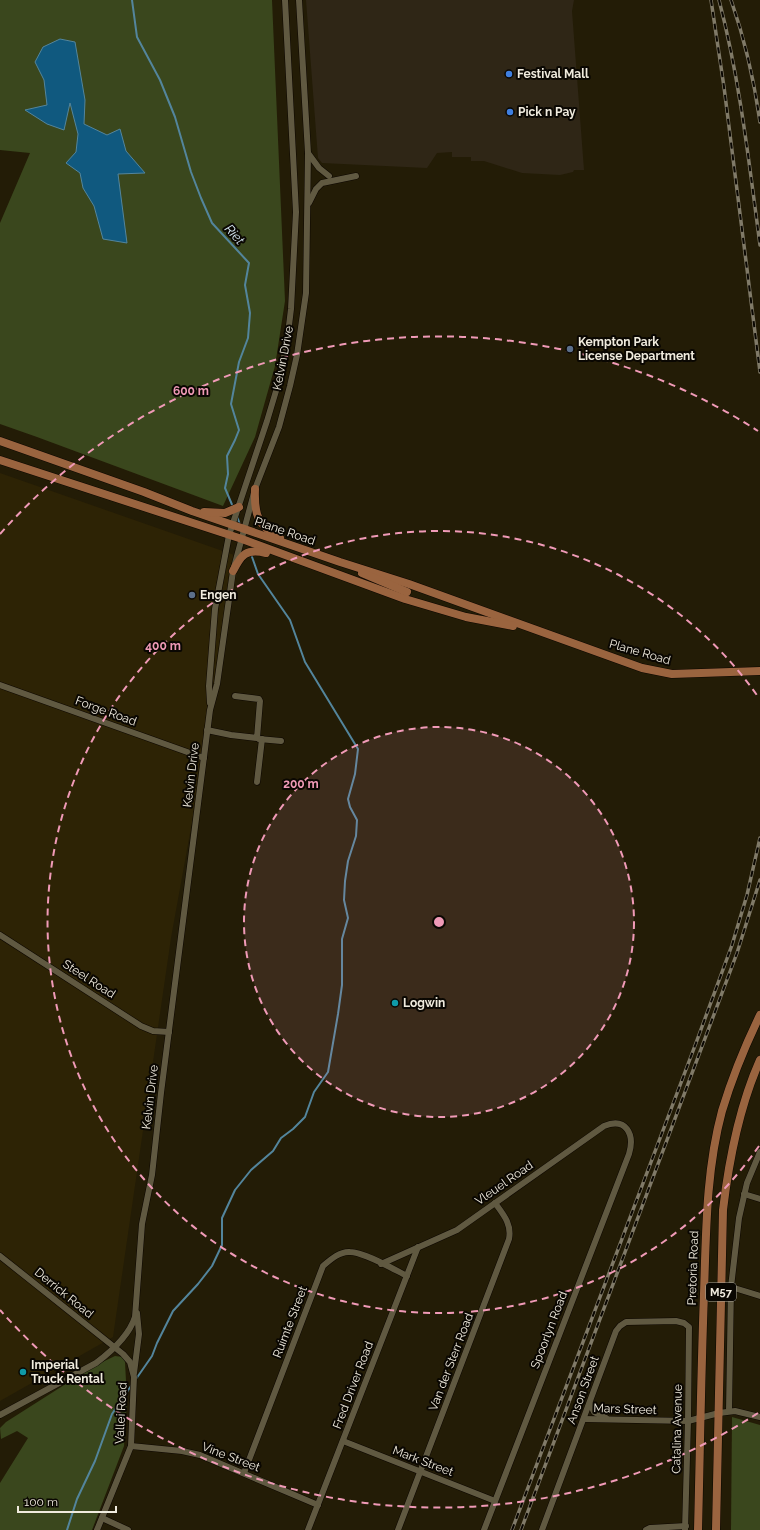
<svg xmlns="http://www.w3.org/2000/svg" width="760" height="1530" viewBox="0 0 760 1530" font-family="Raleway,sans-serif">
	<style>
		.commercial { fill: #2f2616 }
		.built { fill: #2d2305 }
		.green { fill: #3a471d }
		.water { fill: #10597f; stroke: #53859c }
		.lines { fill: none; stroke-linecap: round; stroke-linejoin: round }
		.stream { stroke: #53859c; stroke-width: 2 }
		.minor-casing { stroke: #0c0600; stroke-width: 7 }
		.major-casing { stroke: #0c0600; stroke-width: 9 }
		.minor { stroke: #605941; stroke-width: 6 }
		.major { stroke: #9a643f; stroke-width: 8 }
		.rail-casing { stroke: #807a68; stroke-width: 3.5 }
		.rail { stroke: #0a0702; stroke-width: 2; stroke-dasharray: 6; stroke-linecap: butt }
		.ring { fill: none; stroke: #f09ab7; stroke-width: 2; stroke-dasharray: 7 5 }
		.shop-dot { fill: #3f7fe0; stroke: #0a0702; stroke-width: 1.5 }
		.service-dot { fill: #5c6f8a; stroke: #0a0702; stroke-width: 1.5 }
		.culture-dot { fill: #0f9aa8; stroke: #0a0702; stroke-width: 1.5 }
		.labels { text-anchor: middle; stroke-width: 4; stroke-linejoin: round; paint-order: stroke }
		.shield { fill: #0a0702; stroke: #aba79c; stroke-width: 1 }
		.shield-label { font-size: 11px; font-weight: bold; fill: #f0ebde }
		.poi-label { font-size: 12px; font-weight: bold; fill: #f0ebde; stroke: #0a0702; text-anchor: start }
		.street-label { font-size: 12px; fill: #f0ebde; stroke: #0a0702 }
		.water-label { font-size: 13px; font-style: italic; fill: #d6e7f3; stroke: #0a0702 }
		.centre { fill: #f09ab7; stroke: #0a0702; stroke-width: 2 }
		.ring-label { font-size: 12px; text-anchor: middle; font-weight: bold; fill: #f09ab7; stroke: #0a0702; stroke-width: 4; stroke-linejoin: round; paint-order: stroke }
	</style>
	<rect width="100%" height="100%" fill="#231c06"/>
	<path class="commercial" d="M306,0H574L572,11L584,170H574L573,172L560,175L522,173L484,161H471V157H452V152L437,153L427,168L322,163L318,158Z"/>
	<path class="built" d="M0,473L240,557L171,938L113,1337L0,1401Z"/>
	<g class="green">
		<path d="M0,0H272L285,301L275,366L255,437L223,506L37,437L0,424V223L30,153L0,150Z"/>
		<path d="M115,1356L123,1357L125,1362L127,1400L124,1446L92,1530H0V1483L28,1438L17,1431L1,1439L0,1428L6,1422L94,1366Z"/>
		<path d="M732,1417L760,1425V1530H731Z"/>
	</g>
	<path class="water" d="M60,39L75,42L85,100L84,124L107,135L120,129L126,151L145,173L118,174L127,243L103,239L94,206L83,188L80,173L66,163L76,152L78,134L70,103L64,130L47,124L25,110L47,105L44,80L35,62L43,47Z"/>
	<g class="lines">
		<g class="stream">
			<path d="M132,0L137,37L160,80L175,117L191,172L201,198L212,223L249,263L245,285L250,313L248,338L239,362L231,404L239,430L235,440L227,456L228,474L225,488L233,507"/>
			<path d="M237,516L240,525"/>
			<path d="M136,1379L152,1356L157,1343L173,1311L198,1284L212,1266L222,1245V1218L235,1190L251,1170L273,1151L281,1138L293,1129L305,1117L314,1092L328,1072L338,1014L342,985V939L348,918L344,900L345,881L348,861L356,836L357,820L350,807L348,799L355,774L358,749L305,662L290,620L258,574L251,554"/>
			<path d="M67,1530L77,1499L95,1461L112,1414L131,1386"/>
		</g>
		<g class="minor-casing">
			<g id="minor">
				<path d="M308,153L319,168L329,176"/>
				<path d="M309,203L316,189L322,183L356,176"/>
				<path d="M0,685L204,758"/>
				<path d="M210,703L209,686L215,609L229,535L267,421L279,381L287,342L291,309L296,212L285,0"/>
				<path d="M207,730L231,735L257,738L260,701L259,699L235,696"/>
				<path d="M259,739L281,741"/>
				<path d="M257,782L262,739"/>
				<path d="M0,935L141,1026L153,1031L169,1032"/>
				<path d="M744,1194L760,1199"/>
				<path d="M0,1256L123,1354L130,1362L134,1377L131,1446L97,1530"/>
				<path d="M381,1264L457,1230L604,1126C626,1117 635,1134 629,1154L484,1530"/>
				<path d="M731,1287L760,1296"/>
				<path d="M134,1373L139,1334L137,1313"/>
				<path d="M590,1404L594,1412L606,1418"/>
				<path d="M729,1411L731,1287L739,1218L747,1183L760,1152"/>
				<path d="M0,1415L96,1363C112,1351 129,1336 135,1317L142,1224L152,1175L161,1093L210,710L217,684L233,571L255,489L279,427L290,386L297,355L306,293L308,153L299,0"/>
				<path d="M584,1419L688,1421L719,1413L735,1411L760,1417"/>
				<path d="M343,1441L495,1501"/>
				<path d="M131,1446L182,1451L200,1455L318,1505"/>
				<path d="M244,1473L323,1266C330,1260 340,1251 350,1252C364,1252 393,1269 407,1276"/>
				<path d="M102,1518L128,1530"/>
				<path d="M308,1530L418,1247"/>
				<path d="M398,1530L509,1239C512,1224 503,1214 495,1203"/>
				<path d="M542,1530L616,1331L620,1326L626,1322L676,1321L684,1323L689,1327L688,1421L685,1530"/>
				<path d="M646,1530L650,1528L686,1526"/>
			</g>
		</g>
		<g class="major-casing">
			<g id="major">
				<path d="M0,441L144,492L192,511L340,562L409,584L642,668L672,674L760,671"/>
				<path d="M0,460L242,539L405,599L466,617L513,626"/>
				<path d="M255,489C254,514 257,525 280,538"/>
				<path d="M204,512L225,513L239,507"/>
				<path d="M233,571C241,555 246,548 266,553"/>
				<path d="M362,573L407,592"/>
				<path d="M698,1530C700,1451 701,1373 704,1294C706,1233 706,1170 722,1111C732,1078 745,1046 760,1015"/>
				<path d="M716,1530L723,1210C729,1159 739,1107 760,1060"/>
			</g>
		</g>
		<use href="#minor" class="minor"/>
		<use href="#major" class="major"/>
		<g class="rail-casing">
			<g id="rail">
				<path d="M711,0L724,87L760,372"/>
				<path d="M719,0C740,80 749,163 760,245"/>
				<path d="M731,0C745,40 754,80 760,122"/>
				<path d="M512,1530L696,1043L732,945L747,895L760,838"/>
				<path d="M521,1530L737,953L760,880"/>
			</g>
		</g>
		<use href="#rail" class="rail"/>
	</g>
	<circle cx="439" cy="922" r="195" fill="#f09ab7" fill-opacity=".12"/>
	<g class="ring">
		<circle cx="439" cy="922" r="195"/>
		<path d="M759 1146A391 391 0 1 1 759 698"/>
		<path d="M758 1413A586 586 0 0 1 0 1310M0 534A586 586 0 0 1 758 431"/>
	</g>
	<g class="shop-dot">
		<circle cx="509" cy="74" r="4"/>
		<circle cx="510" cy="112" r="4"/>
	</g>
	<g class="service-dot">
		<circle cx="570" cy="349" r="4"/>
		<circle cx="192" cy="595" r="4"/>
	</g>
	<g class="culture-dot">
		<circle cx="395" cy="1003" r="4"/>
		<circle cx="23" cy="1372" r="4"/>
	</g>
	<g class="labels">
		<rect class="shield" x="706" y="1283" width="30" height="18" rx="3"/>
		<g class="shield-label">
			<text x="721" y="1296">M57</text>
		</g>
		<g class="poi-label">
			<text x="517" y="78">Festival Mall</text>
			<text x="518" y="116">Pick n Pay</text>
			<text x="578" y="346">Kempton Park<tspan x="578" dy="14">License Department</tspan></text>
			<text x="200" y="599">Engen</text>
			<text x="403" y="1007">Logwin</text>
			<text x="31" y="1369">Imperial<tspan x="31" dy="14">Truck Rental</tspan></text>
		</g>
		<g class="street-label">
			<text transform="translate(283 358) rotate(-79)" y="4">Kelvin Drive</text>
			<text transform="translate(285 531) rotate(19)" y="4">Plane Road</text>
			<text transform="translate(640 652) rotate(16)" y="4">Plane Road</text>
			<text transform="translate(106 711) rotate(20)" y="4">Forge Road</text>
			<text transform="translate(191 775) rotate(-83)" y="4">Kelvin Drive</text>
			<text transform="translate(89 979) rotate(33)" y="4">Steel Road</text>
			<text transform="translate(150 1097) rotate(-83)" y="4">Kelvin Drive</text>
			<text transform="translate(504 1183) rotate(-35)" y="4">Vleuel Road</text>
			<text transform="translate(693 1268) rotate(-88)" y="4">Pretoria Road</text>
			<text transform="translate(64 1293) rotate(39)" y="4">Derrick Road</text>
			<text transform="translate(290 1322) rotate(-69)" y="4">Ruimte Street</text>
			<text transform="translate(549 1330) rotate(-69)" y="4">Spoorlyn Road</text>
			<text transform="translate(451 1362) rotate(-69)" y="4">Van der Sterr Road</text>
			<text transform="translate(353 1385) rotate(-69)" y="4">Fred Driver Road</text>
			<text transform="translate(583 1390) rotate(-70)" y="4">Anson Street</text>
			<text transform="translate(625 1409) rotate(2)" y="4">Mars Street</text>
			<text transform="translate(121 1413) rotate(-87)" y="4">Vallei Road</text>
			<text transform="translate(677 1429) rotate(-89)" y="4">Catalina Avenue</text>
			<text transform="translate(231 1457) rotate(21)" y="4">Vine Street</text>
			<text transform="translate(423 1461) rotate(21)" y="4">Mark Street</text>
		</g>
		<g class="water-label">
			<text transform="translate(235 234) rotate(48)" y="5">Riet</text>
		</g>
	</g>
	<circle cx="439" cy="922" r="6" class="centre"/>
	<g class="ring-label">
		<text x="191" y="395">600 m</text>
		<text x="163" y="650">400 m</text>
		<text x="301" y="788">200 m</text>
	</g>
	<path d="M18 1506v6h98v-6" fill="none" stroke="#f0ebde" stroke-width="2"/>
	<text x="24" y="1506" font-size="12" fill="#f0ebde" stroke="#0a0702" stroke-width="3" paint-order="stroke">100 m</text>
</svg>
